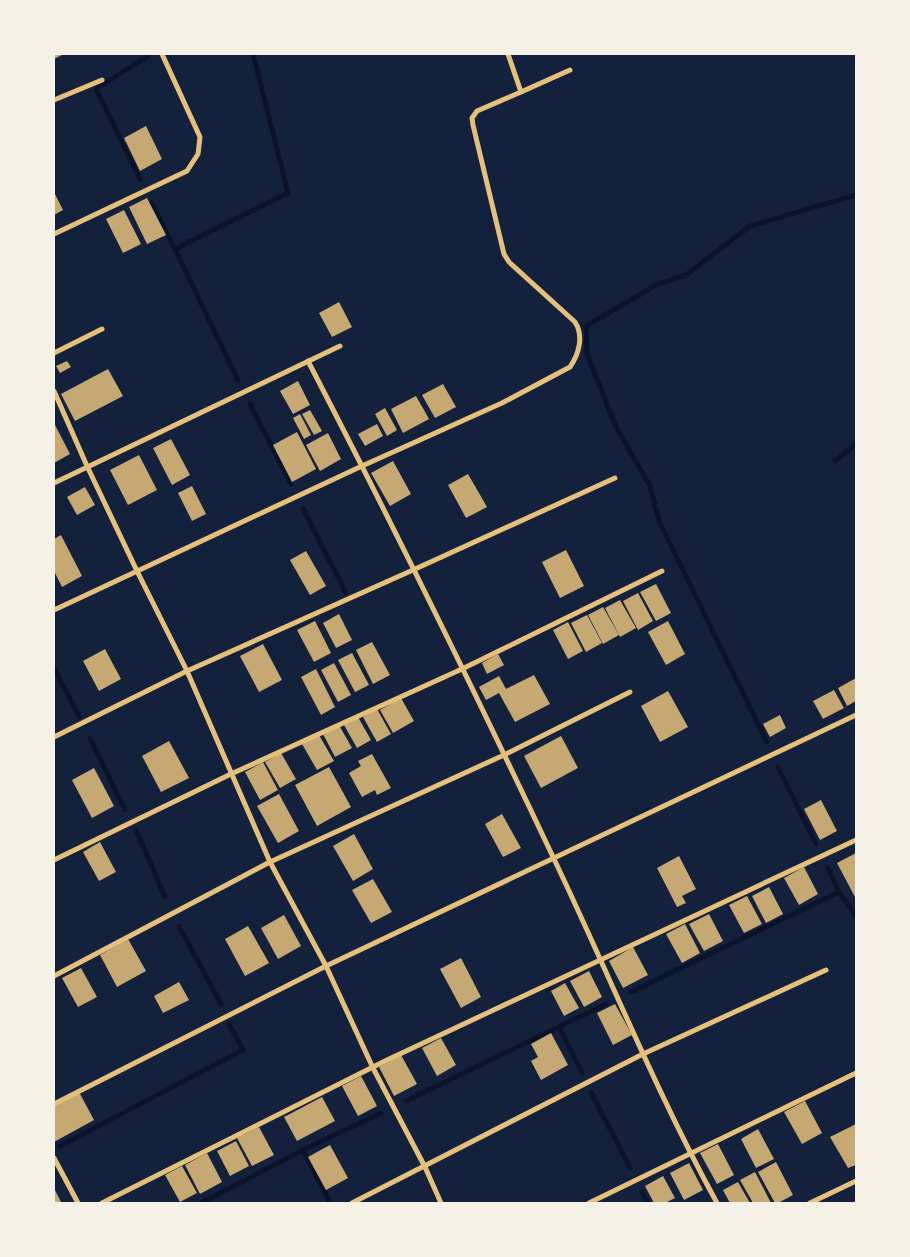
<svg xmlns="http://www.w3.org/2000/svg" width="910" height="1257" viewBox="0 0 910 1257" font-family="Raleway,sans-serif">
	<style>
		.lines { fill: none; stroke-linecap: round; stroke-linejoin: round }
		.stream { stroke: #0b132b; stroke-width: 5 }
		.building { fill: #c6a872 }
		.minor { stroke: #e5c07b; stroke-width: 5 }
	</style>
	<rect width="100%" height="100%" fill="#14213d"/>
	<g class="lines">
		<g class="stream">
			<path d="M140,179L96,89L148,56"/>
			<path d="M152,203L175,249"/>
			<path d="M238,380L175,249L288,193L253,54"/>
			<path d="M250,404L291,484"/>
			<path d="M835,461L856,444"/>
			<path d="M303,508L346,593"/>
			<path d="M54,668L79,716"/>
			<path d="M90,738L125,810"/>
			<path d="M767,742L659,521L650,486L616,427L587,354L586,326L658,284L686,275L750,226L856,195"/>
			<path d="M778,767L816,844"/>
			<path d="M136,830L165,897"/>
			<path d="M839,892L856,916"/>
			<path d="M179,926L221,1004"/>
			<path d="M631,992L839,892L828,868"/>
			<path d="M559,1027L582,1073"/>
			<path d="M591,1092L630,1168"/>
			<path d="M406,1101L606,1004"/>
			<path d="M60,1146L243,1050L229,1024"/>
			<path d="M303,1150L381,1113"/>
			<path d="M642,1192L647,1203"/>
			<path d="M201,1203L303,1150L329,1200"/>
		</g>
	</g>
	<g class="building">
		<path d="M54,54H64L54,59Z"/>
		<path d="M146,126L162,159L140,171L124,138Z"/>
		<path d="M54,192L63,210L54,215Z"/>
		<path d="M147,198L166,235L147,244L129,207Z"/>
		<path d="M124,210L141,244L123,253L106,219Z"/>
		<path d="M339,302L352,327L332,337L319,313Z"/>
		<path d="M67,361L71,367L60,373L56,366Z"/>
		<path d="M108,369L123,396L75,421L61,394Z"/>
		<path d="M298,381L310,405L293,414L280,391Z"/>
		<path d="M443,384L456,407L435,418L422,395Z"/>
		<path d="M416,396L429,419L403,433L391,409Z"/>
		<path d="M385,408L397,430L387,436L375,414Z"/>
		<path d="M310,410L322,431L314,435L302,414Z"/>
		<path d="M300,414L311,435L304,439L293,418Z"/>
		<path d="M54,423L70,454L54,463Z"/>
		<path d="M377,424L383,436L365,446L358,434Z"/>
		<path d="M297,432L316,469L292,482L273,445Z"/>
		<path d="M328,433L341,459L320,471L306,445Z"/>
		<path d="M171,439L190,475L172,485L153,448Z"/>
		<path d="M139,455L157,490L128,505L110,470Z"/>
		<path d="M393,461L411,494L390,506L371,473Z"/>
		<path d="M468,474L487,507L466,518L448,485Z"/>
		<path d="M192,486L206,514L192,521L178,493Z"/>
		<path d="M85,487L95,505L77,515L67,497Z"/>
		<path d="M61,535L82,576L62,587L54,571V539Z"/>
		<path d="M566,550L584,586L560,598L542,562Z"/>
		<path d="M306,551L326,586L310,595L290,560Z"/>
		<path d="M656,584L671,613L656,621L640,592Z"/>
		<path d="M638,593L653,621L638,630L623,601Z"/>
		<path d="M620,600L636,628L620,637L605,608Z"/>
		<path d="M603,607L619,635L603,644L588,615Z"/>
		<path d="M339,614L352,640L336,648L323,623Z"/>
		<path d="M587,615L602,643L586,652L571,623Z"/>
		<path d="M315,621L331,653L314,662L297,630Z"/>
		<path d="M668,621L685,654L666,665L648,632Z"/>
		<path d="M568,622L583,651L568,659L553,630Z"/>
		<path d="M372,642L390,675L373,684L356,650Z"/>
		<path d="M263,644L282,680L259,692L240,656Z"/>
		<path d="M105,649L121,679L99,691L83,661Z"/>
		<path d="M352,653L369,685L355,692L338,660Z"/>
		<path d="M498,654L504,665L487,674L482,663Z"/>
		<path d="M334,663L351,695L338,702L321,670Z"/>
		<path d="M316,669L335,707L321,715L301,677Z"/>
		<path d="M534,675L550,704L515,722L499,693L486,700L479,687L499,676L506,689Z"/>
		<path d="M856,678V701L847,706L838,688Z"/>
		<path d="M834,690L844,708L823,719L813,701Z"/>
		<path d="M668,691L688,727L660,742L641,706Z"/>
		<path d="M401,698L414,721L393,733L380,710Z"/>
		<path d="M377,709L391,734L377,742L363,717Z"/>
		<path d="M780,715L786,728L770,737L763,724Z"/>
		<path d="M358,717L371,740L357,748L344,725Z"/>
		<path d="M339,725L352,748L335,757L323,734Z"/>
		<path d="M319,735L334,761L317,770L302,744Z"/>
		<path d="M561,736L578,768L541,788L524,756Z"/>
		<path d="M169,741L189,778L161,792L142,756Z"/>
		<path d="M281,753L296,779L280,788L265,762Z"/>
		<path d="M372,754L391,788L377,795L375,790L362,797L349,773L361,766L358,761Z"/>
		<path d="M263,762L278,790L260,800L245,772Z"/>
		<path d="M329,767L351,807L317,826L295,785Z"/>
		<path d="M94,768L114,806L92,818L72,780Z"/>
		<path d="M279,794L299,831L278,843L257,806Z"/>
		<path d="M821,800L837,831L820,840L804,809Z"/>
		<path d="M502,814L521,848L503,857L485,824Z"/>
		<path d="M354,834L373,869L353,881L333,846Z"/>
		<path d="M100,842L116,872L99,881L83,852Z"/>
		<path d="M856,853V899L837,863Z"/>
		<path d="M679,856L696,889L682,896L686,903L677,907L657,868Z"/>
		<path d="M804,867L818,894L799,905L784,878Z"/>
		<path d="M373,879L392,912L371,923L352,890Z"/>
		<path d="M769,887L783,914L766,923L752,896Z"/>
		<path d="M747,896L762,924L744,933L729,905Z"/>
		<path d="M709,914L723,941L704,951L689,924Z"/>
		<path d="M284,915L301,946L278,959L261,928Z"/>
		<path d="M685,924L700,953L682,963L666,934Z"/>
		<path d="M248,926L269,963L245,976L225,939Z"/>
		<path d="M128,939L146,971L117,987L100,955Z"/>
		<path d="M633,947L648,975L623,988L609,961Z"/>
		<path d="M461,958L481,997L461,1008L440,969Z"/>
		<path d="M81,968L97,997L78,1007L62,978Z"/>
		<path d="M589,971L602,997L584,1007L570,981Z"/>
		<path d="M179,982L189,1000L163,1013L154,996Z"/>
		<path d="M565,983L579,1008L564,1016L551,991Z"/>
		<path d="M615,1004L632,1035L613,1045L597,1013Z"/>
		<path d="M551,1033L568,1065L541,1080L531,1061L538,1057L531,1044Z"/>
		<path d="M441,1038L456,1065L437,1076L422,1048Z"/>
		<path d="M401,1055L417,1084L394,1096L379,1067Z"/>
		<path d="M361,1076L377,1106L358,1116L342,1086Z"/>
		<path d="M79,1092L94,1120L54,1142V1105Z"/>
		<path d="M322,1097L335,1121L297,1141L284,1117Z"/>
		<path d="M805,1101L822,1133L802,1144L784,1112Z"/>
		<path d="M856,1124V1165L848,1168L830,1137Z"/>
		<path d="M259,1127L274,1155L252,1166L237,1138Z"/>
		<path d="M758,1129L774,1159L756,1168L741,1139Z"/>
		<path d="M236,1141L249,1166L230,1176L217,1151Z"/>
		<path d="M718,1144L734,1175L717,1184L700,1153Z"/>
		<path d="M330,1145L348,1178L326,1190L308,1157Z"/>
		<path d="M207,1153L222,1182L200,1194L185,1165Z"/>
		<path d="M776,1162L793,1195L778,1203H775L758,1172Z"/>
		<path d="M689,1163L703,1190L684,1200L670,1173Z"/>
		<path d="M182,1166L197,1193L180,1202L165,1175Z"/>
		<path d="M755,1172L771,1203H753L740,1180Z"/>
		<path d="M663,1176L675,1198L665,1203H654L645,1186Z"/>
		<path d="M738,1182L750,1203H730L723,1190Z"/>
		<path d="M54,1188L61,1202L59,1203H54Z"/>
	</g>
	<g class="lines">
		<g class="minor">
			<path d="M521,92L570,70"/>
			<path d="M54,100L102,80"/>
			<path d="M54,234L187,171L198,154L200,137L162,54"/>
			<path d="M54,353L102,329"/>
			<path d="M308,361C393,525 475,692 554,859C609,974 656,1092 717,1203"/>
			<path d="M54,391L87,466L137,571L187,671L270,862L326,966L373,1068L425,1167L441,1203"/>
			<path d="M54,483L340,346"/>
			<path d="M54,610L362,466L502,403L570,367C579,354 584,336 575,322L509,262L504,254L473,125L472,118L477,111L521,92L508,54"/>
			<path d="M54,737L187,671L413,570L615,478"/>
			<path d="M54,860L231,774L462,669L662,571"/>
			<path d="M54,976L270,862L504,755L630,692"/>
			<path d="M54,1104L326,966L856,715"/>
			<path d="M54,1158L78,1203"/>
			<path d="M102,1203L387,1060L856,840"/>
			<path d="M352,1203L643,1054L826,970"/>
			<path d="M589,1203L856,1073"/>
			<path d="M810,1203L856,1181"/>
		</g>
	</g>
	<rect width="910" height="1257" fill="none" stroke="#f6f1e7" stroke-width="110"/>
</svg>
